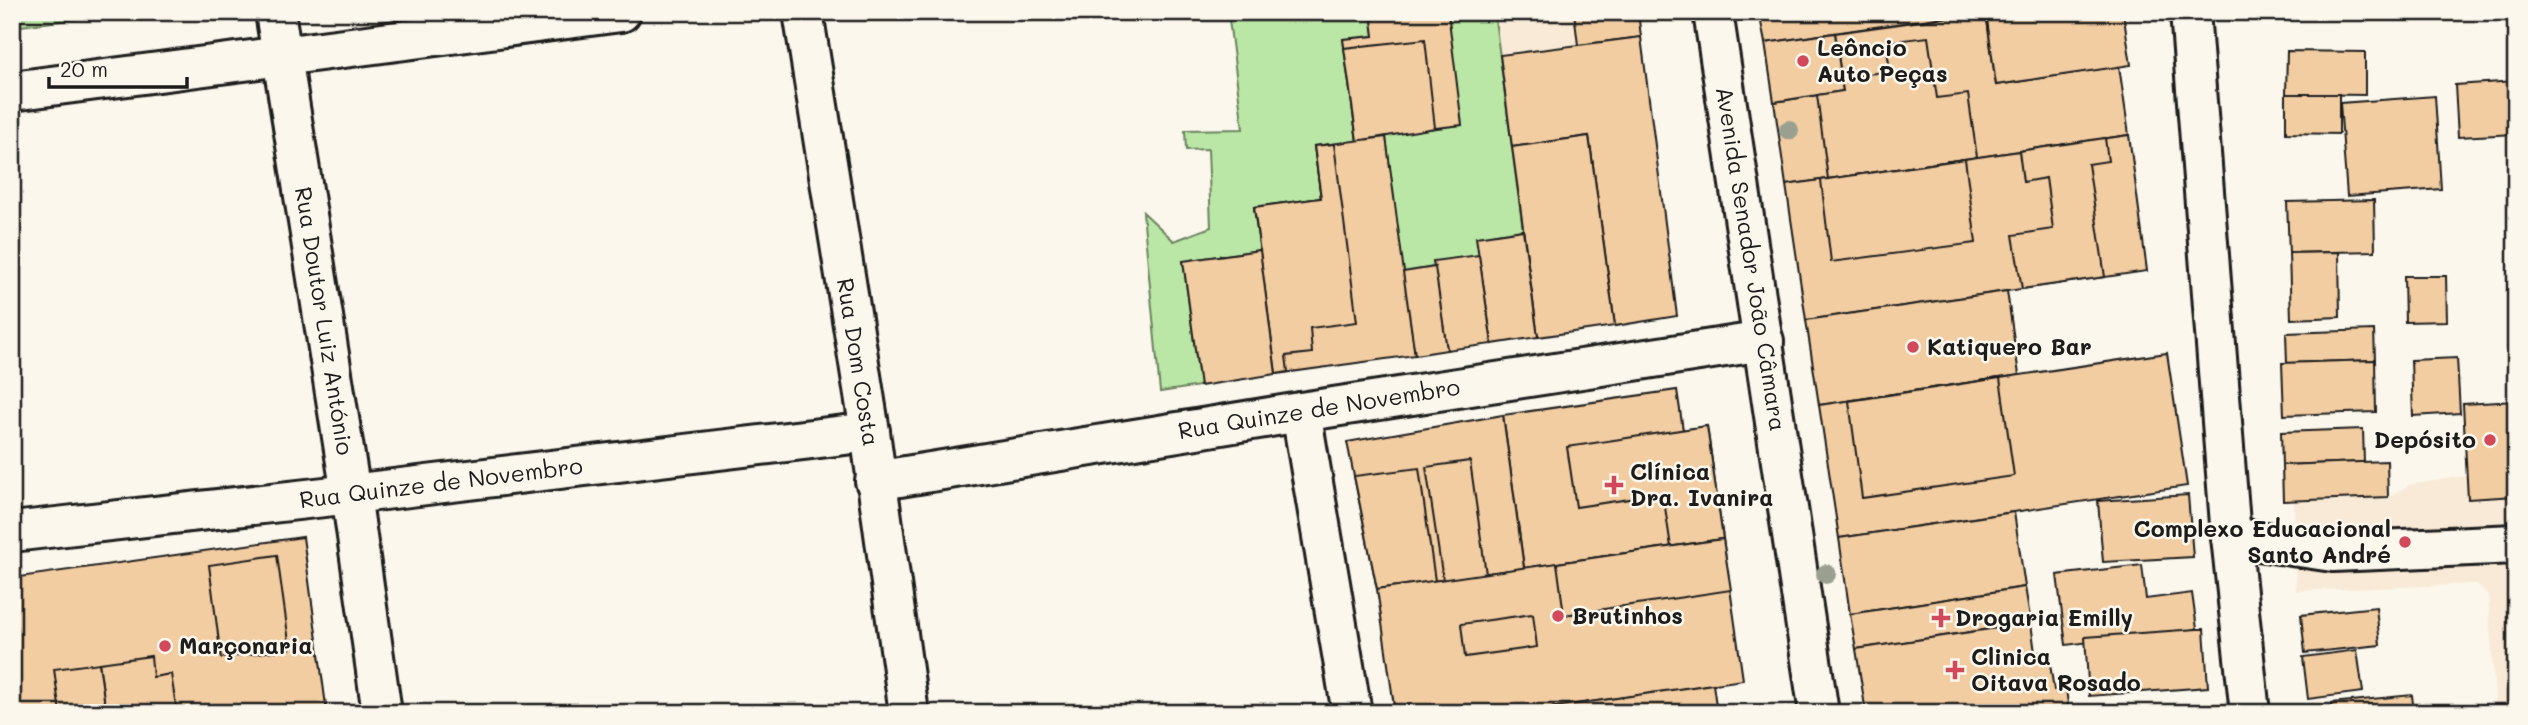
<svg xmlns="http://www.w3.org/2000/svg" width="2528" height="725" viewBox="0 0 2528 725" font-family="Mali,sans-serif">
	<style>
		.built { fill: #f8ead6 }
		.green { fill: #bae7a5; stroke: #6b8260; stroke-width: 2 }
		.building { fill: #f2cda2; stroke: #1c1c1c; stroke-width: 2 }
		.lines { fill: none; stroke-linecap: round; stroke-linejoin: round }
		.minor-casing { stroke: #1c1c1c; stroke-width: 44 }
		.major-casing { stroke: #1c1c1c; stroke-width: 44 }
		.minor { stroke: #fbf7ec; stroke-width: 38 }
		.major { stroke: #fbf7ec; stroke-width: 38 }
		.tree { fill: #9aa090 }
		.poi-dot { fill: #d1495b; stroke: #fbf7ec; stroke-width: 2.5 }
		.labels { text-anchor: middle; stroke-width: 5; stroke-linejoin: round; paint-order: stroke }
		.poi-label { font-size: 23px; font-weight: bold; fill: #1c1c1c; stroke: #fbf7ec; text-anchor: start }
		.street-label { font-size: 23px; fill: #1c1c1c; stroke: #fbf7ec }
	</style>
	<rect width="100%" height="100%" fill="#fbf7ec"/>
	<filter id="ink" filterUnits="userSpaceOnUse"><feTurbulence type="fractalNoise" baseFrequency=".0143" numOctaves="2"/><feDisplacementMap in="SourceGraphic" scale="14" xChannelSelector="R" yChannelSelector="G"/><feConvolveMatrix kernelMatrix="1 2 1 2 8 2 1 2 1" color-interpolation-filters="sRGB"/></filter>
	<g filter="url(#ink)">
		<g class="built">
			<path d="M1494,12H1574L1578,45L1500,55Z"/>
			<path d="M2516,401V713H2496L2488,595L2477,584L2296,591L2294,500L2388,497L2409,485L2466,476L2463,404Z"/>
		</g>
		<g class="green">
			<path d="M12,12H77L78,19L12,27Z"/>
			<path d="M1228,12H1371L1374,36L1343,40L1357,141L1314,146L1321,198L1254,207L1260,250L1183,261L1200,386L1160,392L1143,212L1174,241L1211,227L1208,149L1186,150L1185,130L1243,129Z"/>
			<path d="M1448,12H1494L1523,230L1477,237L1479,255L1435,267L1403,272L1386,137Z"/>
		</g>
		<g class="building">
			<path d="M1371,12H1448L1462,125L1392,133L1386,137L1357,141L1343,39L1374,36Z"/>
			<path d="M1574,12H1638L1641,37L1578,45Z"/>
			<path d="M1759,12H1971V13L1765,43Z"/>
			<path d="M1986,12L1996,85L2119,66L2129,135L1786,185L1774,102L1843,91L1835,33Z"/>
			<path d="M1986,12H2123L2131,65L1996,85Z"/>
			<path d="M1835,33L1843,91L1774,102L1765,43Z"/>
			<path d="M1641,37L1677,316L1615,326L1589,136L1512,147L1500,55Z"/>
			<path d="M1928,37L1937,98L1968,94L1977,157L1828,179L1817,95L1843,91L1841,78L1890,71L1886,42Z"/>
			<path d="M1425,39L1435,128L1357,141L1344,48Z"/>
			<path d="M2287,51L2365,52V95L2286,94Z"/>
			<path d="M2516,81V134L2458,137L2455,85Z"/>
			<path d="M2286,94H2339V134L2286,133Z"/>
			<path d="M2435,96L2441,189L2347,196L2340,103Z"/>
			<path d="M2129,135L2147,271L1806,320L1786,185Z"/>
			<path d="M1589,136L1615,326L1538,337L1512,147Z"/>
			<path d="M1386,137L1415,355L1276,374L1254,207L1321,198L1314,146Z"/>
			<path d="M2105,138L2108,161L2088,164L2105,277L2022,289L2013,235L2053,229L2046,178L2023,182L2019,151Z"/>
			<path d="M1334,144L1357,322L1310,328L1312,353L1286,356L1288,372L1276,374L1254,207L1321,198L1314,146Z"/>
			<path d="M1965,159L1976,243L1831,262L1821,180Z"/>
			<path d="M2374,200L2375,251L2289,253L2287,202Z"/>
			<path d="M1523,230L1538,337L1492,344L1476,237Z"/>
			<path d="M1260,250L1276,374L1200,386L1183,261Z"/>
			<path d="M2339,252L2340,317L2291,319L2289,253Z"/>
			<path d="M1479,255L1492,344L1447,350L1433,261Z"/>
			<path d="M1435,267L1447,350L1415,355L1403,272Z"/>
			<path d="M2404,276H2446L2447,321L2405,322Z"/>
			<path d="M2007,291L2019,375L1819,405L1806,320Z"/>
			<path d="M2374,330L2375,360L2287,363L2286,333Z"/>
			<path d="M2167,353L2187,486L1839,538L1819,405Z"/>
			<path d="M2457,358L2460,413L2413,416L2411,360Z"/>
			<path d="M2375,360L2376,412L2284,415L2282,363Z"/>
			<path d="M2000,378L2014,476L1862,498L1849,401Z"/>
			<path d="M1677,390L1683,430L1707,426L1723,539L1524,568L1503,415Z"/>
			<path d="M2516,401V496L2468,499L2463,404Z"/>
			<path d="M1503,415L1524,568L1377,589L1347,442Z"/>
			<path d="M1707,426L1723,539L1671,547L1663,494L1576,507L1567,447Z"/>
			<path d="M2363,429L2364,462L2282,465L2281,432Z"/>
			<path d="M1470,461L1486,574L1443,580L1426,467Z"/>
			<path d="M2387,461L2388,497L2283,501L2282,465Z"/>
			<path d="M1419,468L1435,581L1377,589L1354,476Z"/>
			<path d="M2188,495L2193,557L2103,562L2098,501Z"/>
			<path d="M2014,512L2025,587L1850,614L1839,538Z"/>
			<path d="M303,537L327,713H12V578Z"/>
			<path d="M1723,539L1743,680L1515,713H1395L1377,589Z"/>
			<path d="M1723,539L1731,590L1564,615L1557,563Z"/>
			<path d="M277,555L290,649L221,658L209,565Z"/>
			<path d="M2142,565L2146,599L2192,593L2197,629L2066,645L2057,575Z"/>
			<path d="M2025,587L2031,623L1856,649L1850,614Z"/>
			<path d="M2376,607L2380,645L2305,653L2301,615Z"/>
			<path d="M1533,614L1537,647L1465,657L1461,624Z"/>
			<path d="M2031,623L2035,653L2048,651L2054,690L2066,688L2069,713H1866L1856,649Z"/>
			<path d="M2197,629H2204L2208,687L2089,696L2085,637Z"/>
			<path d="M2357,650L2363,692L2308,699L2303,657Z"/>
			<path d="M151,656L153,677L171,674L177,713H106L99,663Z"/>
			<path d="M99,663L106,713H60L54,669Z"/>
			<path d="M1713,684L1717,713H1515Z"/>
			<path d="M2412,695L2414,713H2333L2332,703Z"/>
		</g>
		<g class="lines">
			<g class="minor-casing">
				<g id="minor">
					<path d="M275,12L351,494L382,713"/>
					<path d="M803,12L870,432L909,713"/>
					<path d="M2190,12L2231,537L2250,713"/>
					<path d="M12,91L621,12"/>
					<path d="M1301,412L1352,713"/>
					<path d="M875,481L1301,412L1764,341"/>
					<path d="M12,532L351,494L870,432"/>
					<path d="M2231,537L2333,552L2516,544"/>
				</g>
			</g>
			<g class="major-casing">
				<path id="major" d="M1713,12L1819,713"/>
			</g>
			<use href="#minor" class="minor"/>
			<use href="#major" class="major"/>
		</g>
		<g class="tree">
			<circle cx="1789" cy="130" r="10"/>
			<circle cx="1826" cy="574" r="10"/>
		</g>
	</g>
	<g class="poi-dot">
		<circle cx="1803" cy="61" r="7"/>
		<circle cx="1913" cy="347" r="7"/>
		<circle cx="2490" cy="440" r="7"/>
		<path d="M1610.5 474.5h7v7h7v7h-7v7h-7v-7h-7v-7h7z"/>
		<circle cx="2405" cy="542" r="7"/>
		<circle cx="1558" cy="616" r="7"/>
		<path d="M1937.5 607.5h7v7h7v7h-7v7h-7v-7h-7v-7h7z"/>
		<circle cx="165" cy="646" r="7"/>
		<path d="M1951.5 659.5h7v7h7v7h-7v7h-7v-7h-7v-7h7z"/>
	</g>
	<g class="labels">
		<g class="poi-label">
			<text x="1817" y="56">Leôncio<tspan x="1817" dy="26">Auto Peças</tspan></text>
			<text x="1927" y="355">Katiquero Bar</text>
			<text x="2476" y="448" text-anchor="end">Depósito</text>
			<text x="1630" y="480">Clínica<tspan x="1630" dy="26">Dra. Ivanira</tspan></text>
			<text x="2391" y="537" text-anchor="end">Complexo Educacional<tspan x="2391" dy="26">Santo André</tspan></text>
			<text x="1572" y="624">Brutinhos</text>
			<text x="1955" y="626">Drogaria Emilly</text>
			<text x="179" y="654">Marçonaria</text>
			<text x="1971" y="665">Clinica<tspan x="1971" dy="26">Oitava Rosado</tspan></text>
		</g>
		<g class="street-label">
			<text transform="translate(1751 259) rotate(81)" y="8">Avenida Senador João Câmara</text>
			<text transform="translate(324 321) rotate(81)" y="8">Rua Doutor Luiz António</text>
			<text transform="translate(858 362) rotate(81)" y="8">Rua Dom Costa</text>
			<text transform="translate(1319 409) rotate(-9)" y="8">Rua Quinze de Novembro</text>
			<text transform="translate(441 483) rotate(-7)" y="8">Rua Quinze de Novembro</text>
		</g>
	</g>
	<rect width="2528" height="725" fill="none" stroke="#fbf7ec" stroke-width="42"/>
	<rect x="21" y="21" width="2486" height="683" fill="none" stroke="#1c1c1c" stroke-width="2.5" filter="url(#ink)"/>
	<path d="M49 77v10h138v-10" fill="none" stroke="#1c1c1c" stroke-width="3.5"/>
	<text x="60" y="77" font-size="21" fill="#1c1c1c" stroke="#fbf7ec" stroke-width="5" paint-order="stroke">20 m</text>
</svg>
